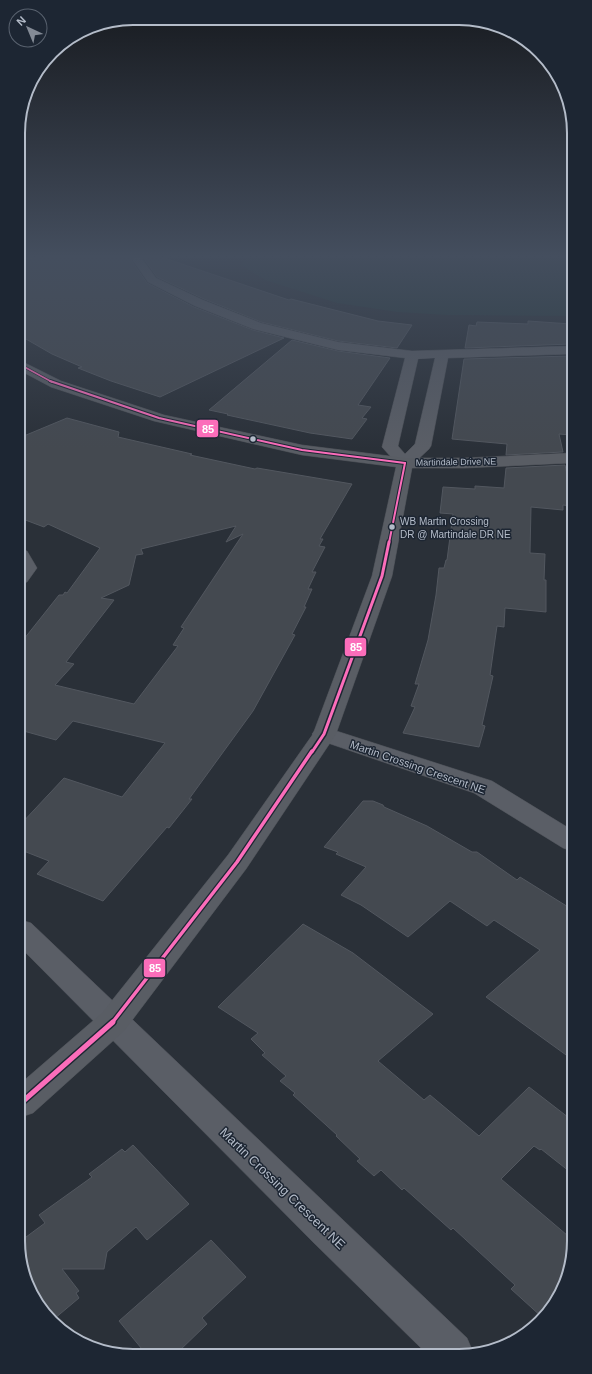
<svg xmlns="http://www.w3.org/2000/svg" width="592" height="1374" viewBox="0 0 592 1374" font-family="Helvetica,sans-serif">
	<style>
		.green { fill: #273a3e }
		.building { fill: #444950; stroke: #52575f; fill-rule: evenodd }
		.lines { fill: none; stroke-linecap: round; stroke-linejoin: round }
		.street-casing { stroke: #484c53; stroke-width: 1 }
		.secondary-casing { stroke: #484c53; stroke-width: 1 }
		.street { fill: #5a5e66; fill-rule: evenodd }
		.secondary { fill: #595d64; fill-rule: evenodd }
		.bus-1-far4-casing { stroke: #1d2633; stroke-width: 3 }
		.bus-1-far3-casing { stroke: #1d2633; stroke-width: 4 }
		.bus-1-far2-casing { stroke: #1d2633; stroke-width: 6 }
		.bus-1-far1-casing { stroke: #1d2633; stroke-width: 6 }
		.bus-1-casing { stroke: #1d2633; stroke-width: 8 }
		.bus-1-far4 { stroke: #fb6dba; stroke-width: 1.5 }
		.bus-1-far3 { stroke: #fb6dba; stroke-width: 2 }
		.bus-1-far2 { stroke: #fb6dba; stroke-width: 3 }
		.bus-1-far1 { stroke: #fb6dba; stroke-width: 3.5 }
		.bus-1 { stroke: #fb6dba; stroke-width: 5 }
		.bus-dot { fill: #b4bcc9; stroke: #1d2633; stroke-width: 1.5 }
		.labels { text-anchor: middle; stroke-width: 3; stroke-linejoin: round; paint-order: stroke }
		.far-street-label { font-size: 9px; fill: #b4bcc9; stroke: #1d2633 }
		.bus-label { font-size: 10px; fill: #b4bcc9; stroke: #1d2633; text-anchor: start }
		.street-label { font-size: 11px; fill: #b4bcc9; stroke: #1d2633 }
		.near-street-label { font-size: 13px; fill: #b4bcc9; stroke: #1d2633 }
		.rim { fill: none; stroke: #b4bcc9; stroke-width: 2 }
		.line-badge { stroke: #1d2633; stroke-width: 1.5 }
		.badge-label { font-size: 11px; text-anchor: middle; font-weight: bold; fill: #fff }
	</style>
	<rect width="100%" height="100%" fill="#2a3038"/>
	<path class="green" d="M247,257H571V316L447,315L397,312L337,303L265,280L241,265Z"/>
	<g class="building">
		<path d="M49,257H131V260L147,283L194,307L253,330L284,338L160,397L111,381L78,368L82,367L52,354L19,335V259Z"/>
		<path d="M144,257H161L289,300L291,299L378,321L412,325L397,348L338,341L261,322L204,299L157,277L144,259Z"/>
		<path d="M528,321L571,324V344L465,348L469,325L476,326L477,322L528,324Z"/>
		<path d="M292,340L338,351L390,358L358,405L371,407L362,418L367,419L352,439L310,433L227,415L228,414L209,410Z"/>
		<path d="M571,356V435L559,434L563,452L506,455L507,444L452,439L464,359Z"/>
		<path d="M67,418L119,432L118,437L192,454L190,455L255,469L257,468L352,484L320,539H323L319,546L325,547L312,572H316L308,589H312L304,607H306L292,634L295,635L253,711L189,799H192L169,828L167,827L103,901L37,874L49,861L21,850L20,825L64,778L122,797L165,743L73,721L56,740L20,730V644L59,595H63L65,592L67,593L100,548L48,524L44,527L20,518L19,438ZM236,526L226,542L243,534L181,627L184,628L173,645L178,646L134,704L55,685L74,664L66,662L114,600L101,598L129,585L136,555L143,554L141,549Z"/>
		<path d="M565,465L568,479H571V506L563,505V510L531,507L530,553L545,554L544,580H546V612L505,608L504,627L497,626L490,675L493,676L482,725L485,726L479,747L403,733L415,707L411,706L419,684H415L428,640L436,595L439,568H444L446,560H447L453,514L440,513L443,487L475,489V486L504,488L506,468Z"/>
		<path d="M363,801H373L383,805L384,807L427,826L472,852H477L517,880L520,877L573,910V1060L486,997L540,950L494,920L487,926L450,901L408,937L361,905L341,895L366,867L336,854L338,852L324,847Z"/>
		<path d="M303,924L353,953L433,1014L378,1061L424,1100L430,1095L479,1136L529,1087L573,1121L574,1175L541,1149L540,1150L534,1146L501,1179L574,1241V1248L565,1285L543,1318L511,1289L515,1285L453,1228L451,1230L404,1188L402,1190L381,1170L374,1176L357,1161L360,1159L336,1136L337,1135L293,1095L295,1093L280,1081L286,1076L262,1055L265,1053L251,1039L258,1033L218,1007Z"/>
		<path d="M133,1145L189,1204L147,1240L136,1227L107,1252L104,1269H62L79,1291L76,1293L79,1298L54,1319L52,1316L49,1318L22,1270V1240L45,1223L39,1215L92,1177L89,1174L122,1149L125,1152Z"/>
		<path d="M211,1240L246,1277L202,1318L207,1324L176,1354H146L119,1321Z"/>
	</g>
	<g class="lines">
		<g class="street-casing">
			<g id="street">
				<path d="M133,257H143L142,259L156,278L203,300L261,323L338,342L412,351L571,346V354L448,358L431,446L429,449L411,466L405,468L399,466L382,447L405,358L338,350L253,329L195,306L148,282L132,259ZM435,358L415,444L405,454L398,446L418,359Z"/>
				<path d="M20,549L27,551L37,568L27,582L20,584Z"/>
				<path d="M324,727L492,781L572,830V851L563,848L474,793L316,739L312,734L316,729Z"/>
				<path d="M21,920L31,923L467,1338L473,1352H425L314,1243L21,948Z"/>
			</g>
		</g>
		<g class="secondary-casing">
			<path id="secondary" d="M19,360L61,381L164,415L302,445L405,458H465L571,453V463L465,468H412L392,576L336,734L246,869L124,1031L33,1113L21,1117V1083L102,1013L228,855L313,734L372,576L396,467L302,455L154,421L51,387L19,370Z"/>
		</g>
		<use href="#street" class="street"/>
		<use href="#secondary" class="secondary"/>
		<g class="bus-1-far4-casing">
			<path id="bus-1-far4" d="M19,364L52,382"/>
		</g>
		<g class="bus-1-far3-casing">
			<g id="bus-1-far3">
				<path d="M50,381L159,418L302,450L405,463"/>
				<path d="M389,543L405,463"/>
			</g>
		</g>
		<g class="bus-1-far2-casing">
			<path id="bus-1-far2" d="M312,752L324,734L382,576L389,542"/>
		</g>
		<g class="bus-1-far1-casing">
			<path id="bus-1-far1" d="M112,1023L237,862L312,751"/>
		</g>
		<g class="bus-1-casing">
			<path id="bus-1" d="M21,1103L113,1022"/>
		</g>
		<use href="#bus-1-far4" class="bus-1-far4"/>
		<use href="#bus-1-far3" class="bus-1-far3"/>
		<use href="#bus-1-far2" class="bus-1-far2"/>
		<use href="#bus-1-far1" class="bus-1-far1"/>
		<use href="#bus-1" class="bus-1"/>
	</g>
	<linearGradient id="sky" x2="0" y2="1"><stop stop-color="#171a1f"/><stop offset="0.57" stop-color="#444e5e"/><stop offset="1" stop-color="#444e5e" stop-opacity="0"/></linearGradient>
	<rect width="592" height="449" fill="url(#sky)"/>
	<g class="bus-dot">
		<circle cx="253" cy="439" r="3.5"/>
		<circle cx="392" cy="527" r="3.5"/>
	</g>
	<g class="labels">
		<g class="far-street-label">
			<text transform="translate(456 462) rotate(-1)" y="3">Martindale Drive NE</text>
		</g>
		<g class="bus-label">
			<text x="400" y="525">WB Martin Crossing<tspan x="400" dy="13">DR @ Martindale DR NE</tspan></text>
		</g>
		<g class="street-label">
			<text transform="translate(418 767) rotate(19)" y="4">Martin Crossing Crescent NE</text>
		</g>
		<g class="near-street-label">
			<text transform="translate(283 1188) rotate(44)" y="5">Martin Crossing Crescent NE</text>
		</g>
	</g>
	<path d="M0 0H592V1374H0ZM133 25H459A108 108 0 0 1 567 133V1241A108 108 0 0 1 459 1349H133A108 108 0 0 1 25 1241V133A108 108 0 0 1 133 25Z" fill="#1d2633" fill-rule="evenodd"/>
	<path class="rim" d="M133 25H459A108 108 0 0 1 567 133V1241A108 108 0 0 1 459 1349H133A108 108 0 0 1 25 1241V133A108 108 0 0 1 133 25Z"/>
	<g class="line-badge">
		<rect x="196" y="419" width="23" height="19" rx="4" fill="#fb6dba"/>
		<rect x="344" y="637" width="23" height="20" rx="4" fill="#fb6dba"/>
		<rect x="143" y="958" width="23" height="20" rx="4" fill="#fb6dba"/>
	</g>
	<g class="badge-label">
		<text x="208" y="433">85</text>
		<text x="356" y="651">85</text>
		<text x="155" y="972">85</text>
	</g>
	<g transform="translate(28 28) rotate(316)"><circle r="19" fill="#1d2633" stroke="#59626f"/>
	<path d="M0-3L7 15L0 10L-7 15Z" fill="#848b96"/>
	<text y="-6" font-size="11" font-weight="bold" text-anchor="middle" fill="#b4bcc9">N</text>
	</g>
</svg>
